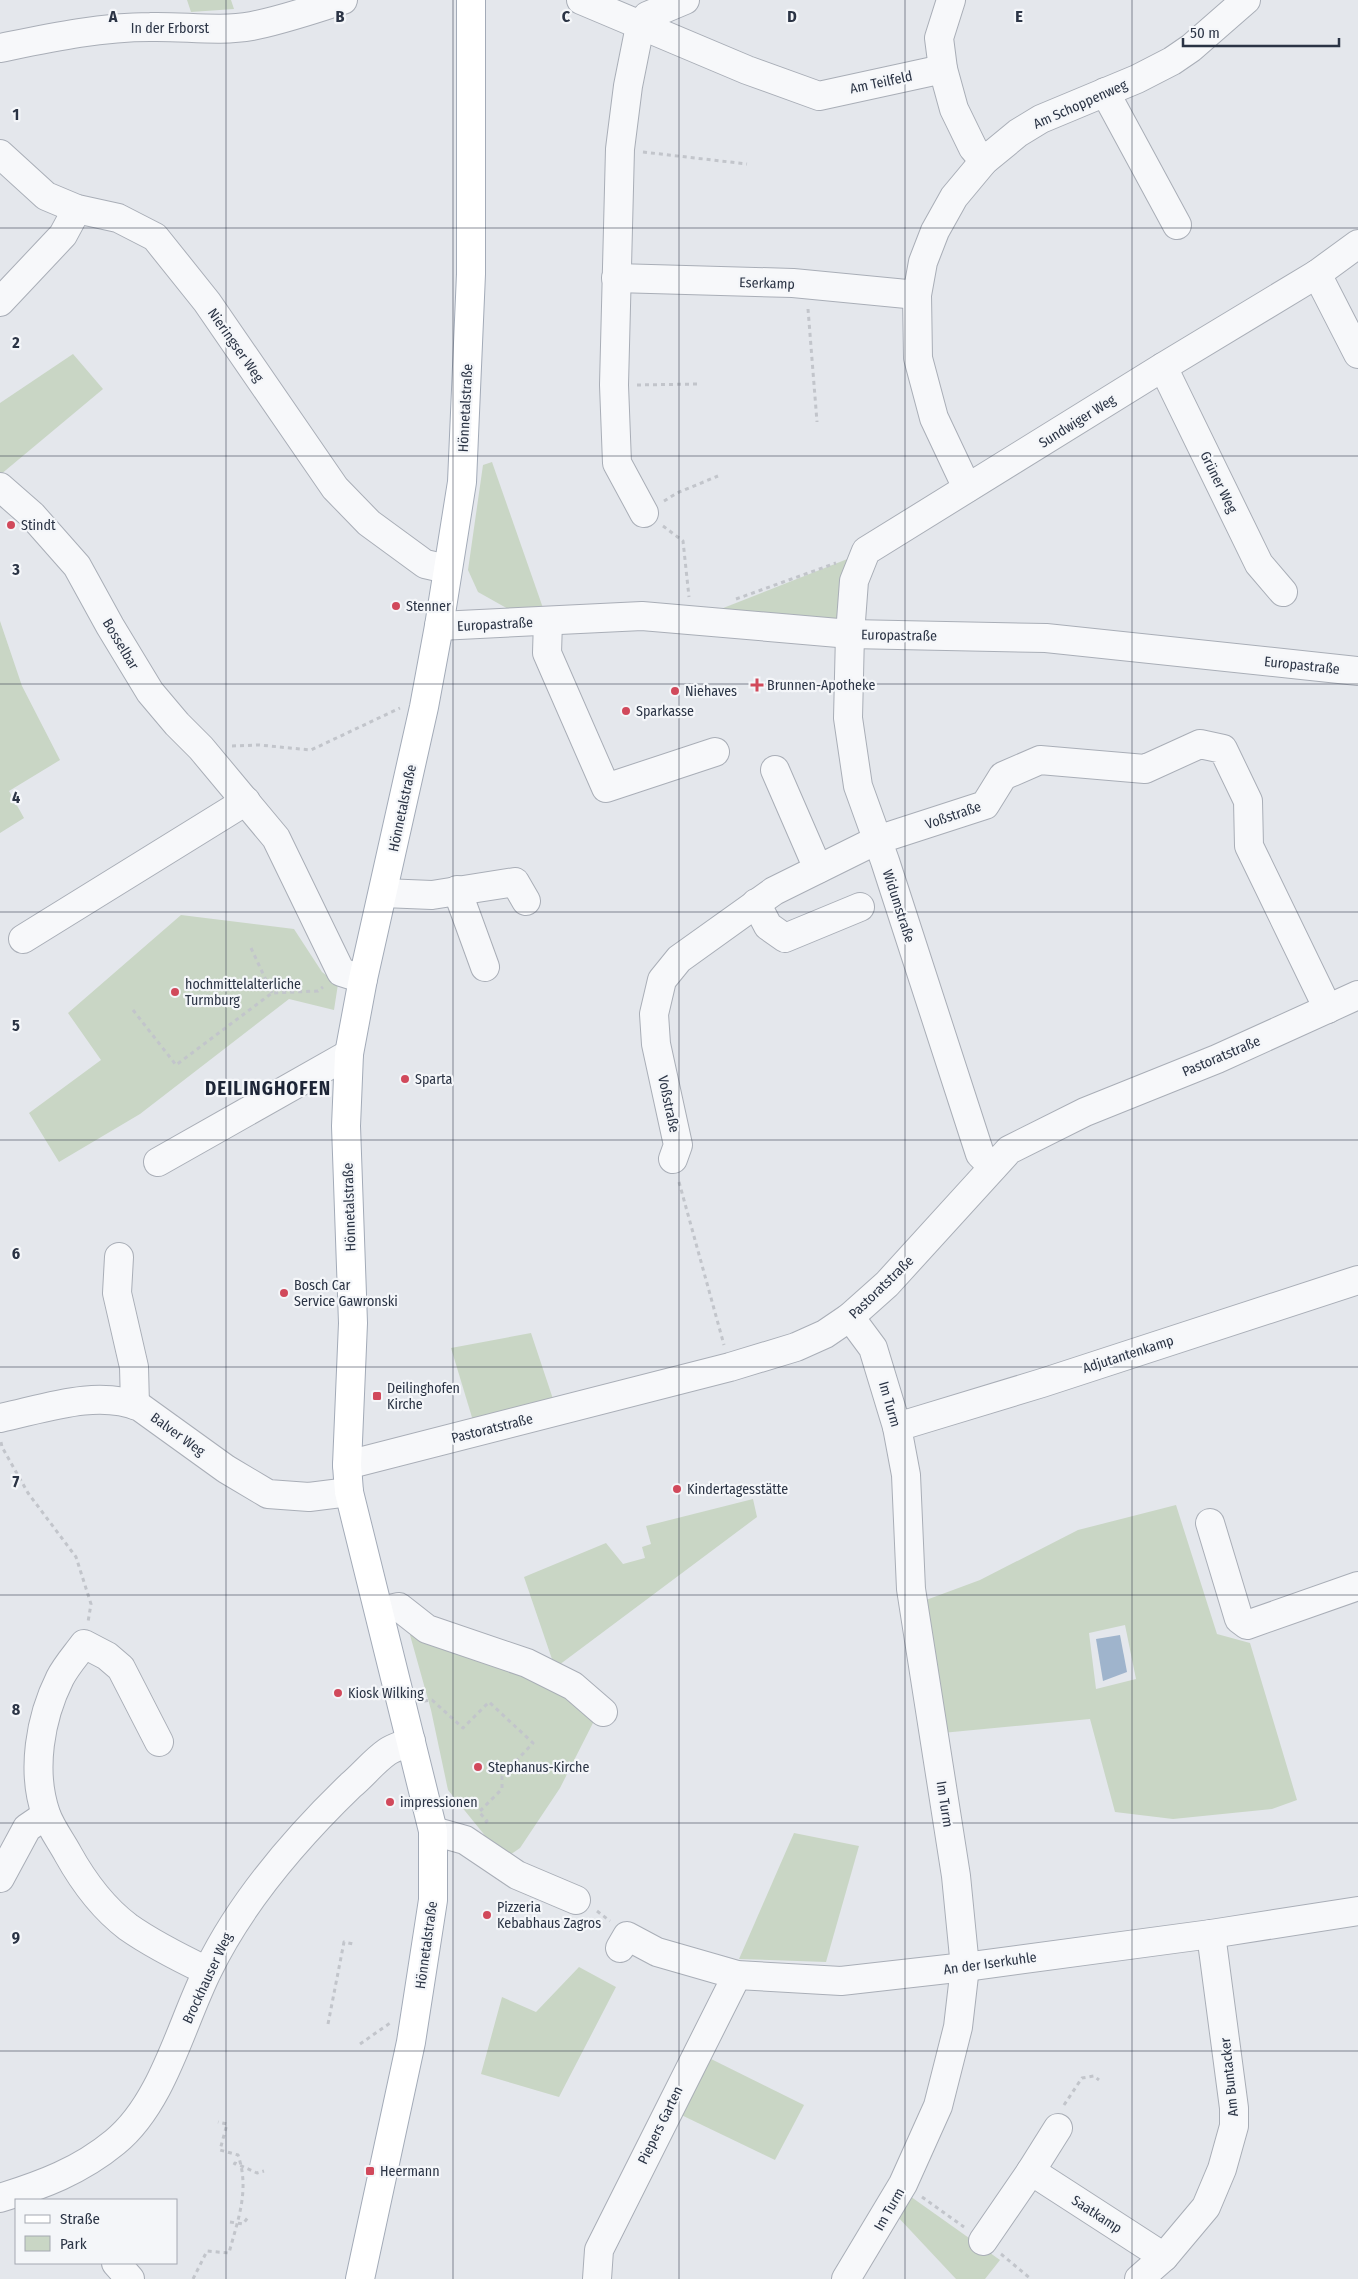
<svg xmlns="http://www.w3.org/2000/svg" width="1358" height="2279" viewBox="0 0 1358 2279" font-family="'Fira Sans Condensed',sans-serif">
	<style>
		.green { fill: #c9d6c5; fill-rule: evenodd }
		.water { fill: #9fb4cc }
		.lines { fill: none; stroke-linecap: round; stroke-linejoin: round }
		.minor-casing { stroke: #a9aeb7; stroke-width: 30 }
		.major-casing { stroke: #a3abb8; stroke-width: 30 }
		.path { stroke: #c2c5cb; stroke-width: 3; stroke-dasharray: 4 4; stroke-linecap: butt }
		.minor { stroke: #f7f8fa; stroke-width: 28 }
		.major { stroke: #fff; stroke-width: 28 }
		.grid { fill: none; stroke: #2b3445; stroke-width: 1; stroke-opacity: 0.55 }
		.poi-dot { fill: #d1495b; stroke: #f4f6f9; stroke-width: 2 }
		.labels { text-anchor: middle; stroke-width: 4.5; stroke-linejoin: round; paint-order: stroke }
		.street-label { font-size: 14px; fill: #2b3445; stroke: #f4f6f9 }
		.poi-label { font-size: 14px; fill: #2b3445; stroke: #f4f6f9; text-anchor: start }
		.district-label { font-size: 19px; font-weight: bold; letter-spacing: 1px; fill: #1d2536; stroke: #f4f6f9 }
		.grid-label { font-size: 16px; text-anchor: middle; font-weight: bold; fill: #2b3445; stroke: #f4f6f9; stroke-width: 4.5; stroke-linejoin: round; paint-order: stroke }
	</style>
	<rect width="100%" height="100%" fill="#e4e7ec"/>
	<g class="green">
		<path d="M187,0H231L234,9L191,12Z"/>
		<path d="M73,354L103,389L0,475V403Z"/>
		<path d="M492,462L543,608L510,610L478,592L468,570L483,465Z"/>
		<path d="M855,556L843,626L708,614Z"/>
		<path d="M0,621L22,686L60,760L9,791L24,818L0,833Z"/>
		<path d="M181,915L294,929L322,972L338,984L334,1010L289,999L140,1114L59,1162L29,1113L101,1060L68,1013Z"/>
		<path d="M531,1333L554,1402L474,1424L451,1348Z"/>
		<path d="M753,1499L757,1517L555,1668L524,1577L606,1543L623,1564L645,1558L642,1547L651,1544L646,1526Z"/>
		<path d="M1176,1505L1217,1634L1250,1643L1297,1800L1272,1809L1173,1819L1115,1812L1090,1719L942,1733L926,1600L980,1580L1078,1530ZM1125,1625L1136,1679L1096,1689L1089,1633Z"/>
		<path d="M421,1633L566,1694L595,1719L560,1788L520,1848L504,1859L448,1790L431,1710L410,1635Z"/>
		<path d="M794,1833L859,1846L826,1962L739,1959Z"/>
		<path d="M579,1967L616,1987L559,2097L481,2074L502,1997L536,2012Z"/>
		<path d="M703,2055L804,2105L775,2160L673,2111Z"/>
		<path d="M907,2194L1000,2260L985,2279H956L896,2215Z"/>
	</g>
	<path class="water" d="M1120,1635L1127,1672L1103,1681L1096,1639Z"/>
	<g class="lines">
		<g class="minor-casing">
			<g id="minor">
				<path d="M581,0L747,70L819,96L943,69"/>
				<path d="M951,0L939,38L943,69L954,109L973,148L984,161"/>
				<path d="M0,48C49,38 99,27 150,27C184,26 219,32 252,26C283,20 314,9 343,0"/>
				<path d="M1105,92L1177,225"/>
				<path d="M0,154L46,196L77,209L118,218L155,237L207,302L335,488L369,523L425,564L447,569"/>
				<path d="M1317,274L1358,354"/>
				<path d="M616,278L793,283L917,295"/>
				<path d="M0,302L63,235L77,209"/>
				<path d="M1163,367L1259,564L1283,592"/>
				<path d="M0,487L32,515L77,566L110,626L150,692L177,724L201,748L276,838L341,972L363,979"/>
				<path d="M967,488L934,418L918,358L917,295L923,262L935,231L954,197L984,161L1018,133L1041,119L1137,79L1172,61L1191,48L1246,0"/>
				<path d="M644,513L617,463L614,385L620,149L628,86L640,26L647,16L685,0"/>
				<path d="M548,621L547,653L606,788L715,752"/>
				<path d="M439,626L642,616L850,634L1046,638L1358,671"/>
				<path d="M775,770L818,869"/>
				<path d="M457,890L485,967"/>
				<path d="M383,893L432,895L515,882L526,901"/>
				<path d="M756,903L768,926L785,938L860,907"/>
				<path d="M23,939L246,801"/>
				<path d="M673,1159L678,1145L656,1044L654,1014L662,980L679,959L774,891L877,840L985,805L1003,776L1040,760L1145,769L1200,744L1223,749L1248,801L1249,846L1328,1009"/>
				<path d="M158,1162L349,1054"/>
				<path d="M993,1167L980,1154L885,861L858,786L848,718L850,634L854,581L866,551L1163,367L1317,274L1358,244"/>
				<path d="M119,1257L117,1293L134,1367L135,1405"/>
				<path d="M0,1418C43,1409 97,1389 140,1407L226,1469L268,1494L309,1497L349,1492"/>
				<path d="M897,1427L1042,1383L1358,1280"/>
				<path d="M347,1465L730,1367L796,1347L825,1334L850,1317L887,1284L1009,1150L1085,1112L1217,1059L1358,995"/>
				<path d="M1210,1523L1239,1619L1247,1625L1358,1586"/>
				<path d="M380,1611L399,1607L427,1629L527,1663L573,1686L603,1712"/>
				<path d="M159,1742L121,1668L107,1656L84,1644C76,1655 66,1666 60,1678C40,1718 31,1771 46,1814C51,1828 61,1841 68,1854C83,1881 103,1908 128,1927C152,1944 180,1958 207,1971"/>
				<path d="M433,1831L465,1840L517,1875L576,1900"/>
				<path d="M0,1878L27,1828L46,1815"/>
				<path d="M620,1948L627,1936L657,1952L737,1975L841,1981L965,1967L1211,1934L1358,1911"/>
				<path d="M1031,2171L1058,2128"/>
				<path d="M0,2198C42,2185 80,2171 115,2142C163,2103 181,2024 208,1970C242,1900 295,1839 351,1785C363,1775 374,1761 387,1752C394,1747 404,1745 411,1741"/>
				<path d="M983,2241L1031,2171L1164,2257"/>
				<path d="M116,2263L130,2279"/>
				<path d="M597,2279L599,2250L737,1975"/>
				<path d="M846,2279L903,2184L938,2106L958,2027L965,1967L956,1876L911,1589L906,1475L897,1427L873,1348L850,1317"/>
				<path d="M1139,2279L1164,2257L1206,2207L1222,2169L1234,2126V2108L1211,1934"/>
			</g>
		</g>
		<g class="major-casing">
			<path id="major" d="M360,2279L411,2042L433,1900V1831L349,1492L347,1465L353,1323L346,1126L349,1054L363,979L424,707L439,626L462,482L471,274V0"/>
		</g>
		<g class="path">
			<path d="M643,152L747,164"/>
			<path d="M808,309L817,422"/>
			<path d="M637,385L698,384"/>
			<path d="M664,501L677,493L718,476"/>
			<path d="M663,526L683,541L689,597"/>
			<path d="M736,599L836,563"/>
			<path d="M232,746L259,745L311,750L400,708"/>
			<path d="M251,948L272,993"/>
			<path d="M133,1010L176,1065L272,993L318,991L323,987"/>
			<path d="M679,1182L724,1345"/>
			<path d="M1,1442L2,1447L28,1493L76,1557L91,1604L88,1622"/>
			<path d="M424,1701L432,1700L463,1728L489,1702L533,1743L502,1776V1789L479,1812L487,1821L482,1825"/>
			<path d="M597,1911L610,1921"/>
			<path d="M328,2024L344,1942L353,1944"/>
			<path d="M360,2044L390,2023"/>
			<path d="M1064,2105L1082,2078L1094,2076L1099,2080"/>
			<path d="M234,2165L235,2163L257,2173L264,2171"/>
			<path d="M922,2197L964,2227"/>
			<path d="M230,2222L243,2224L249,2216"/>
			<path d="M1001,2254L1031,2279"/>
			<path d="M193,2279L207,2251L229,2253C238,2219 250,2190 238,2155L220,2150L227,2124L218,2122"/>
		</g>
		<use href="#minor" class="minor"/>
		<use href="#major" class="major"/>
	</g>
	<path class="grid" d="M226,0V2279M453,0V2279M679,0V2279M905,0V2279M1132,0V2279M0,228H1358M0,456H1358M0,684H1358M0,912H1358M0,1140H1358M0,1367H1358M0,1595H1358M0,1823H1358M0,2051H1358"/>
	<g class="poi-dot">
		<circle cx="11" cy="525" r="5"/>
		<circle cx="396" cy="606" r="5"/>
		<path d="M754.5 677.5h5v5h5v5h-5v5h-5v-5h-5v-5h5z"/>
		<circle cx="675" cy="691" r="5"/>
		<circle cx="626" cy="711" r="5"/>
		<circle cx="175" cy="992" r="5"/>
		<circle cx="405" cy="1079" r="5"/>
		<circle cx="284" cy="1293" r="5"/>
		<rect x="372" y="1391" width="10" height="10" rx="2.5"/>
		<circle cx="677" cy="1489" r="5"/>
		<circle cx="338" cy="1693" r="5"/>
		<circle cx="478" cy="1767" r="5"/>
		<circle cx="390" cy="1802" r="5"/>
		<circle cx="487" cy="1915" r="5"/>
		<rect x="365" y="2166" width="10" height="10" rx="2.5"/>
	</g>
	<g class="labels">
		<g class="street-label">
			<text x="170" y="33">In der Erborst</text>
			<text transform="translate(881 82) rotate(-12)" y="5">Am Teilfeld</text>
			<text transform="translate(1080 104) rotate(-24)" y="5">Am Schoppenweg</text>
			<text transform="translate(767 283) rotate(2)" y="5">Eserkamp</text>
			<text transform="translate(236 345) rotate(55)" y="5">Nieringser Weg</text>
			<text transform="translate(465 408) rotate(-87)" y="5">Hönnetalstraße</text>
			<text transform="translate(1077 421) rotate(-32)" y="5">Sundwiger Weg</text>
			<text transform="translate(1219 482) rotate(64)" y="5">Grüner Weg</text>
			<text transform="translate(495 624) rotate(-3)" y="5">Europastraße</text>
			<text transform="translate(899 635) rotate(1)" y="5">Europastraße</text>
			<text transform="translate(121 644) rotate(59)" y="5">Bosselbar</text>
			<text transform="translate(1302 665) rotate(6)" y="5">Europastraße</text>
			<text transform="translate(402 808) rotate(-78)" y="5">Hönnetalstraße</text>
			<text transform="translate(953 815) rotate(-19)" y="5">Voßstraße</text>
			<text transform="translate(899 906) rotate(72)" y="5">Widumstraße</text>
			<text transform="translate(1221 1056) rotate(-23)" y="5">Pastoratstraße</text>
			<text transform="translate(669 1104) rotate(78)" y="5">Voßstraße</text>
			<text transform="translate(349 1207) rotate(-92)" y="5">Hönnetalstraße</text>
			<text transform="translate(881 1287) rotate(-44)" y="5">Pastoratstraße</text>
			<text transform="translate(1128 1354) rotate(-18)" y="5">Adjutantenkamp</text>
			<text transform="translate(890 1404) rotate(74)" y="5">Im Turm</text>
			<text transform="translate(492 1428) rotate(-14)" y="5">Pastoratstraße</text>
			<text transform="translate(178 1434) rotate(36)" y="5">Balver Weg</text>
			<text transform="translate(945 1804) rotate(81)" y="5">Im Turm</text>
			<text transform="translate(426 1945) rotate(-82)" y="5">Hönnetalstraße</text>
			<text transform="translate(990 1963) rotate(-8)" y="5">An der Iserkuhle</text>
			<text transform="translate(207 1978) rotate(-65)" y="5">Brockhauser Weg</text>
			<text transform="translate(1229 2077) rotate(-96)" y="5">Am Buntacker</text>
			<text transform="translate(660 2125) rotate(-64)" y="5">Piepers Garten</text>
			<text transform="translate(889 2209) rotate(-60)" y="5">Im Turm</text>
			<text transform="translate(1097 2214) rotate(33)" y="5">Saatkamp</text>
		</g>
		<g class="poi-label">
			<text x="21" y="530">Stindt</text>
			<text x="406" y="611">Stenner</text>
			<text x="767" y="690">Brunnen-Apotheke</text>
			<text x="685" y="696">Niehaves</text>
			<text x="636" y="716">Sparkasse</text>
			<text x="185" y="989">hochmittelalterliche<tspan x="185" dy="16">Turmburg</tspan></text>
			<text x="415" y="1084">Sparta</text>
			<text x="294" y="1290">Bosch Car<tspan x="294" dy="16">Service Gawronski</tspan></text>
			<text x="387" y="1393">Deilinghofen<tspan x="387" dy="16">Kirche</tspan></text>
			<text x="687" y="1494">Kindertagesstätte</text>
			<text x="348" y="1698">Kiosk Wilking</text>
			<text x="488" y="1772">Stephanus-Kirche</text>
			<text x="400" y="1807">impressionen</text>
			<text x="497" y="1912">Pizzeria<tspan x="497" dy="16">Kebabhaus Zagros</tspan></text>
			<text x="380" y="2176">Heermann</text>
		</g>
		<g class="district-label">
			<text x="268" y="1095">DEILINGHOFEN</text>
		</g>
	</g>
	<g class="grid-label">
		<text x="113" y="22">A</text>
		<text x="340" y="22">B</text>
		<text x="566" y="22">C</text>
		<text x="792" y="22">D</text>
		<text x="1019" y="22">E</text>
		<text x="16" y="120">1</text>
		<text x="16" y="348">2</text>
		<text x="16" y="575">3</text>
		<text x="16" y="803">4</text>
		<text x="16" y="1031">5</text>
		<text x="16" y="1259">6</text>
		<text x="16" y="1487">7</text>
		<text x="16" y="1715">8</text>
		<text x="16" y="1943">9</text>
	</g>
	<rect x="15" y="2199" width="162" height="65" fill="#f4f6f9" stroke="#a4a8b1"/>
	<rect x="25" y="2215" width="25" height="8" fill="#ffffff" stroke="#a4a8b1"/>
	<text x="60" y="2224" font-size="15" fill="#2b3445">Straße</text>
	<rect x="25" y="2236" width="25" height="15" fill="#c9d6c5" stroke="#a4a8b1"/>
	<text x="60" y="2249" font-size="15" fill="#2b3445">Park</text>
	<path d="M1183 38v8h156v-8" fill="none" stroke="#2b3445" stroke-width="2.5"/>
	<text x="1190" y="38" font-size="15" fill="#2b3445" stroke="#f4f6f9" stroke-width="4" paint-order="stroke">50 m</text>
</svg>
